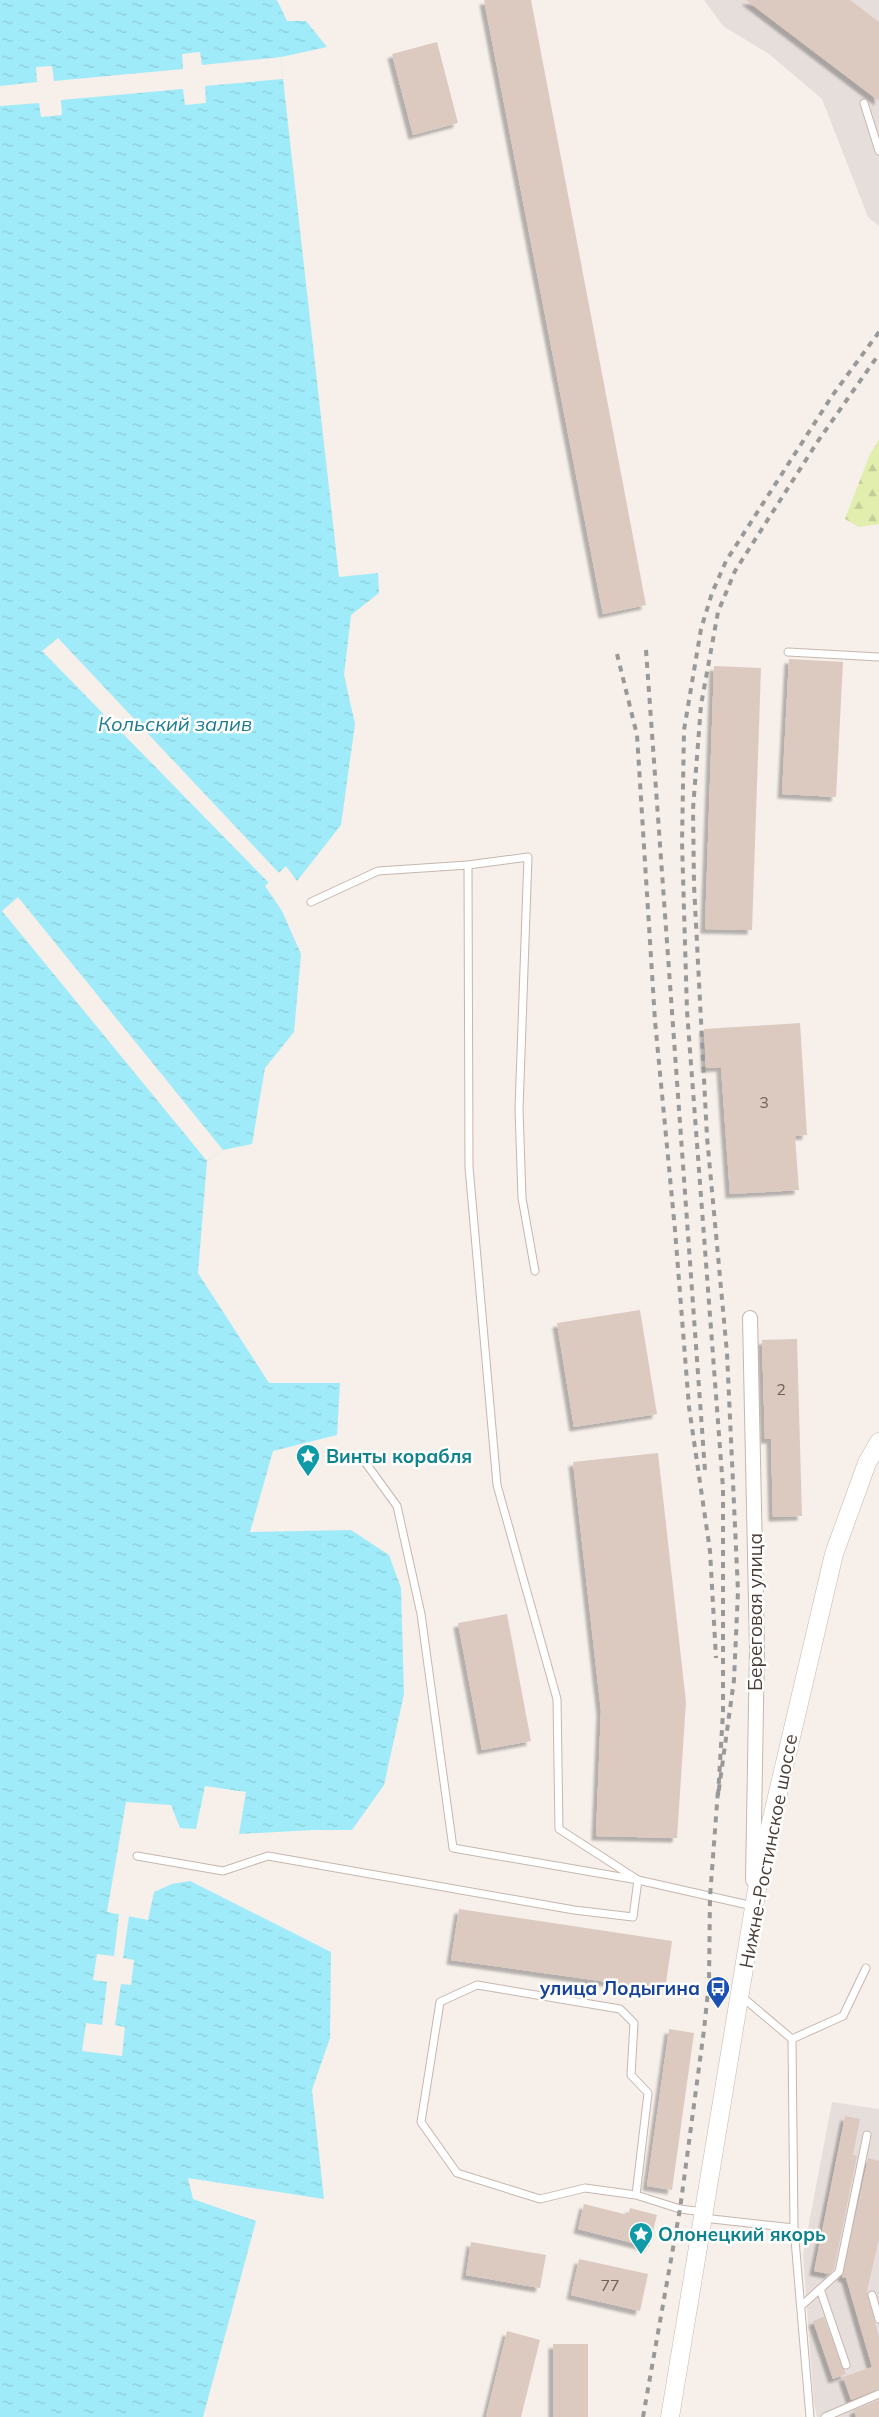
<svg xmlns="http://www.w3.org/2000/svg" width="879" height="2417" viewBox="0 0 879 2417" font-family="Mulish,sans-serif">
	<style>
		.industrial { fill: #e6dedb }
		.forest { fill: url(#forest-firs) }
		.water { fill: url(#water-ripples) }
		.pier { fill: #f6efea }
		.building { fill: #dccac1; filter: url(#shadow) }
		.lines { fill: none; stroke-linecap: round; stroke-linejoin: round }
		.service-casing { stroke: #c6b7ae; stroke-width: 9 }
		.minor-casing { stroke: #c6b7ae; stroke-width: 16 }
		.tertiary-casing { stroke: #c6b7ae; stroke-width: 19 }
		.service { stroke: #fff; stroke-width: 7 }
		.minor { stroke: #fff; stroke-width: 14 }
		.tertiary { stroke: #fff; stroke-width: 18 }
		.rail { stroke: #999; stroke-width: 4; stroke-dasharray: 6 6; stroke-linecap: butt }
		.labels { text-anchor: middle; stroke-width: 5; stroke-linejoin: round; paint-order: stroke }
		.number-label { font-size: 16px; fill: #6f615a }
		.culture-label { font-size: 19px; font-weight: bold; fill: #0d838f; stroke: #fff; text-anchor: start }
		.street-label { font-size: 19px; fill: #4b3e37; stroke: #fff }
		.transit-label { font-size: 19px; font-weight: bold; fill: #164399; stroke: #fff; text-anchor: end }
		.water-label { font-size: 20px; font-style: italic; fill: #1d7c8f; stroke: #fff }
	</style>
	<defs>
		<pattern id="forest-firs" width="22" height="20" patternUnits="userSpaceOnUse" patternTransform="scale(1.25)"><rect width="22" height="20" fill="#e2eeae"/><path d="M5 1l3.5 6h-7zM16 11l3.5 6h-7z" fill="#c3cd96"/></pattern>
		<pattern id="water-ripples" width="26" height="14" patternUnits="userSpaceOnUse" patternTransform="scale(1.25)"><rect width="26" height="14" fill="#a0ebf9"/><path d="M2 4q2-2 4 0t4 0M15 11q2-2 4 0t4 0" fill="none" stroke="#8bcbd6"/></pattern>
		<filter id="shadow"><feDropShadow dx="-4.5" dy="4.5" stdDeviation="1" flood-color="#0004"/></filter>
	</defs>
	<rect width="100%" height="100%" fill="#f6efea"/>
	<g class="industrial">
		<path d="M704,0H879V226L868,217L822,99L769,54L723,26Z"/>
		<path d="M832,2102L879,2109V2417H817L814,2403L803,2255Z"/>
	</g>
	<path class="forest" d="M879,440V524L859,527L845,519L870,454Z"/>
	<path class="water" d="M0,0H277L287,21H306L327,47L281,57L283,79L339,577L378,573L379,593L351,615L344,675L355,724L341,825L297,881L286,866L265,886L282,911L301,954L294,1032L265,1068L252,1144L223,1150L207,1161L198,1273L269,1383H340L337,1435L273,1451L250,1532L351,1530L389,1555L401,1588L404,1694L384,1785L352,1830H313L239,1834L246,1792L205,1786L196,1829L180,1828L171,1805L126,1802L107,1912L148,1920L154,1892L172,1884L190,1881L331,1952L330,2038L312,2090L324,2199L188,2178L193,2199L256,2221L203,2417H0Z"/>
	<g class="pier">
		<path d="M200,52L202,65L281,57L283,79L205,86L206,103L185,105L183,89L61,100L62,115L41,117L39,103L0,106V86L37,82L36,67L52,66L54,81L183,69L182,54Z"/>
		<path d="M58,638L279,873L269,883L42,651Z"/>
		<path d="M18,897L223,1150L207,1161L2,911Z"/>
		<path d="M119,1914L129,1916L123,1958L134,1960L131,1985L121,1984L115,2025L125,2027L122,2056L82,2051L86,2023L102,2025L107,1982L93,1980L97,1954L114,1956Z"/>
	</g>
	<g class="building">
		<path d="M484,0H531L646,605L603,614Z"/>
		<path d="M746,0H850L879,22V101Z"/>
		<path d="M437,42L458,123L413,135L392,54Z"/>
		<path d="M789,659L843,662L836,797L782,794Z"/>
		<path d="M714,666L761,668L752,930L705,929Z"/>
		<path d="M800,1023L807,1135L795,1136L799,1190L730,1194L721,1067L706,1068L704,1029Z"/>
		<path d="M640,1310L657,1414L574,1427L557,1323Z"/>
		<path d="M797,1339L802,1516L773,1517L771,1439H765L762,1340Z"/>
		<path d="M658,1453L686,1702L677,1838L596,1836L601,1711L573,1462Z"/>
		<path d="M507,1614L531,1741L482,1750L458,1623Z"/>
		<path d="M459,1909L672,1941L665,1990L451,1960Z"/>
		<path d="M669,2029L694,2033L672,2190L647,2186Z"/>
		<path d="M845,2116L860,2119L853,2155L857,2156L834,2269L829,2274L814,2271Z"/>
		<path d="M868,2158L879,2161V2239L867,2291L879,2337V2389L851,2400L843,2377L872,2367L846,2278L842,2277Z"/>
		<path d="M584,2204L628,2215L630,2208L657,2215L649,2247L578,2229Z"/>
		<path d="M471,2242L546,2255L540,2288L466,2275Z"/>
		<path d="M579,2259L648,2274L640,2311L571,2295Z"/>
		<path d="M824,2317L846,2374L833,2379L813,2321Z"/>
		<path d="M507,2331L540,2340L521,2417H486Z"/>
		<rect x="553" y="2344" width="35" height="73"/>
		<path d="M879,2400V2417H856L854,2410Z"/>
	</g>
	<g class="lines">
		<g class="service-casing">
			<g id="service">
				<path d="M864,103L879,151"/>
				<path d="M788,652L879,657"/>
				<path d="M468,865L528,857L519,1109L522,1198L535,1271"/>
				<path d="M365,1462L397,1506L421,1614L453,1848L638,1880L753,1906"/>
				<path d="M137,1856L223,1871L268,1856L574,1910L633,1917L638,1880L559,1829L557,1699L497,1485L469,1167L468,865L378,871L311,902"/>
				<path d="M741,1996L792,2039L794,2228L810,2417"/>
				<path d="M792,2039L843,2016L866,1968"/>
				<path d="M636,2195L648,2093L631,2075L634,2023L620,2009L477,1985L440,2002L421,2122L457,2173L540,2199L585,2188L636,2195L680,2209L703,2212"/>
				<path d="M703,2218L794,2228"/>
				<path d="M820,2289L846,2365"/>
				<path d="M872,2295L879,2319"/>
				<path d="M801,2306L839,2272L867,2135"/>
				<path d="M825,2417L879,2394"/>
			</g>
		</g>
		<g class="minor-casing">
			<path id="minor" d="M750,1318L757,1649L753,1880"/>
		</g>
		<g class="tertiary-casing">
			<path id="tertiary" d="M670,2417L761,1865L834,1554L867,1463L879,1442"/>
		</g>
		<use href="#service" class="service"/>
		<use href="#minor" class="minor"/>
		<use href="#tertiary" class="tertiary"/>
		<g class="rail">
			<path d="M879,332L832,396L726,561L712,593L701,629L684,730L682,842L687,1011L723,1488V1712L718,1796L734,1680L738,1591L727,1353L707,1137L694,885L693,809L701,705L718,612L735,571L818,441L879,354"/>
			<path d="M646,650L705,1471"/>
			<path d="M617,654L637,735L655,1021L675,1230L689,1407L710,1551L716,1658"/>
			<path d="M643,2417L680,2209L704,2030L709,1982L710,1897L718,1790"/>
		</g>
	</g>
	<defs>
		<g id="sight-pin" transform="scale(1.25)"><path d="M0 17L-7.5 6A9.5 9.5 0 1 1 7.5 6Z" fill="#0f9aa8" stroke="#fff"/><path d="M0-6L1.8-2.2L6-1.7L2.9 1.2L3.7 5.4L0 3.3L-3.7 5.4L-2.9 1.2L-6-1.7L-1.8-2.2Z" fill="#fff"/></g>
		<g id="bus-pin" transform="scale(1.25)"><path d="M0 17L-7.5 6A9.5 9.5 0 1 1 7.5 6Z" fill="#1a4fb4" stroke="#fff"/><path d="M-5-6H5V4H4V6H2V4H-2V6H-4V4H-5ZM-3.5-4V0h7V-4ZM-3.5 1.2v1.5H-2V1.2ZM2 1.2v1.5H3.5V1.2Z" fill="#fff"/></g>
	</defs>
	<g fill-rule="evenodd">
		<use href="#sight-pin" x="308" y="1456"/>
		<use href="#bus-pin" x="718" y="1988"/>
		<use href="#sight-pin" x="641" y="2234"/>
	</g>
	<g class="labels">
		<g class="number-label">
			<text x="764" y="1108">3</text>
			<text x="781" y="1395">2</text>
			<text x="610" y="2291">77</text>
		</g>
		<g class="culture-label">
			<text x="326" y="1463">Винты корабля</text>
			<text x="658" y="2241">Олонецкий якорь</text>
		</g>
		<g class="street-label">
			<text transform="translate(755 1612) rotate(-90)" y="7">Береговая улица</text>
			<text transform="translate(768 1851) rotate(-79)" y="7">Нижне-Ростинское шоссе</text>
		</g>
		<g class="transit-label">
			<text x="700" y="1995">улица Лодыгина</text>
		</g>
		<g class="water-label">
			<text x="175" y="731">Кольский залив</text>
		</g>
	</g>
</svg>
